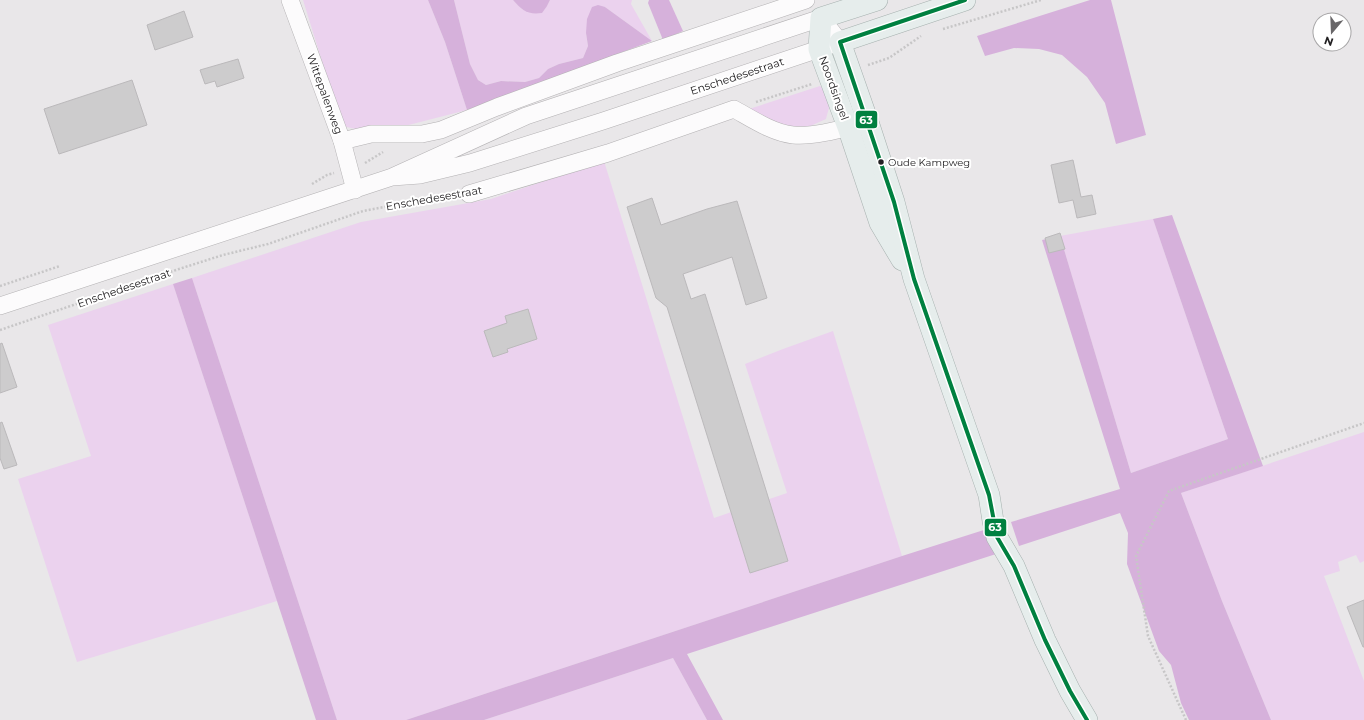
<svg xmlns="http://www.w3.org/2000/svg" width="1364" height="720" viewBox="0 0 1364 720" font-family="Montserrat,sans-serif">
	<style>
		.green { fill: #ebd2ee }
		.forest { fill: #d6b1db }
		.building { fill: #cdcccd; stroke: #bbb9bb }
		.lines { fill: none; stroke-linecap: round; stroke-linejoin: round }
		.minor-casing { stroke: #b3b1b3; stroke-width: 18 }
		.major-casing { stroke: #a6b1af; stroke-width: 22 }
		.path { stroke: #c7c6c7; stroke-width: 2.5; stroke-dasharray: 2 2; stroke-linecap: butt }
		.minor { stroke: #fcfbfc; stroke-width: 17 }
		.major { stroke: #e6edec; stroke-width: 21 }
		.bus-1-casing { stroke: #fff; stroke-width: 7 }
		.bus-1 { stroke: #008040; stroke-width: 4 }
		.bus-dot { fill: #232123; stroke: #fff; stroke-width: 1.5 }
		.labels { text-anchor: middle; stroke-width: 4; stroke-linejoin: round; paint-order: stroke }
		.bus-label { font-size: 10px; fill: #232123; stroke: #fff; text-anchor: start }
		.street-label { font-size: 11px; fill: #232123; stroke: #fff }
		.line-badge { stroke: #fff; stroke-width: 1.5 }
		.badge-label { font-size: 11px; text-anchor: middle; font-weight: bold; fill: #fff }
	</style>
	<rect width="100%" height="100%" fill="#e9e7e9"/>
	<g class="green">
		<path d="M303,0H428L445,42L467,110L393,129L365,127L356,129L342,126Z"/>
		<path d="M454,0H513L523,10L547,6L550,0H632L631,4L652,41L605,7L586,33L588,46L583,58L559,64L548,69L539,78L525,82L501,81L486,85L478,80L470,64Z"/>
		<path d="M820,86C835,97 830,103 826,119L806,128L785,127L749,109Z"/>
		<path d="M604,161L714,518L787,493L745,364L783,349L833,331L902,556L406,720H337L192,278L361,222L491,199Z"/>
		<path d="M1153,219L1228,439L1131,473L1060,236Z"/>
		<path d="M173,284L277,601L77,662L18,479L91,456L48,325Z"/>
		<path d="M1364,432V561L1360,563L1356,555L1338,562L1340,571L1324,576L1364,681V720H1271L1222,601L1181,493Z"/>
		<path d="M673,658L707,720H484Z"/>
	</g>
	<g class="forest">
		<path d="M428,0H454L470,64L478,80L486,85L501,81L525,82L539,78L548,69L559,64L583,58L588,46L586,33L587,19L592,7L598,5L605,7L652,41L467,110L445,42Z"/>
		<path d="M513,0H550L547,6L542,13C527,15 522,10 513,0Z"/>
		<path d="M649,0H669L683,31L663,40L648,3Z"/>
		<path d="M1090,0H1111L1146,135L1116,144L1105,103L1087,77L1062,55L1039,49L1014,48L985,56L977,36Z"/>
		<path d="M1172,215L1263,466L1181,493L1222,601L1271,720H1189L1181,703L1171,665L1159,651L1127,564L1128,533L1120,513L1019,546L1011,522L1120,489L1042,240L1060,236L1131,473L1228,439L1153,219Z"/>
		<path d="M192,278L337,720H316L173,284Z"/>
		<path d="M987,529L996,554L687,654L723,720H707L673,658L484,720H406L902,556Z"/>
	</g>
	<g class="building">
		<path d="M184,11L193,37L155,50L147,25Z"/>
		<path d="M238,59L244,78L217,87L215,81L205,84L200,70Z"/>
		<path d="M132,80L147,125L59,154L44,109Z"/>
		<path d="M1073,160L1081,197L1092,195L1096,214L1077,218L1073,200L1059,203L1051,165Z"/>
		<path d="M652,198L661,225L707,209L737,201L767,298L746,305L732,257L683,274L691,299L705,294L788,561L750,573L667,307L656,298L627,207Z"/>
		<path d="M1060,233L1065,249L1049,253L1045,238Z"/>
		<path d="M528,309L537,339L507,349L508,352L493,357L484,331L507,323L505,316Z"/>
		<path d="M2,343L17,387L0,393V344Z"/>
		<path d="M2,422L17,465L4,469L0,458V423Z"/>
		<path d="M1364,600V647H1363L1347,607Z"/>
	</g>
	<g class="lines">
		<g class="minor-casing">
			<g id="minor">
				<path d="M290,0L342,141L355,190"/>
				<path d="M342,141L371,134H422L441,130L497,107L617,63L806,0"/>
				<path d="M469,194L608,153L734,109C752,119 773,133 793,135C814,137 841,129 860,124"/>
				<path d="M0,306L392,177L526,116L821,18L840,42L603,121L470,163L420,175L392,177"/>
			</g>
		</g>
		<g class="major-casing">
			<g id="major">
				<path d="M877,0L821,18L819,49L848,127L880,223L902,260"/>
				<path d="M965,0L840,42L868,122L894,202L914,279L989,495L993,521L997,537L1014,566L1045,640L1070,691L1087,720"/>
			</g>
		</g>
		<g class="path">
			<path d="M943,29L1041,0"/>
			<path d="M868,65L889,58L921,36"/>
			<path d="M756,102L812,84"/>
			<path d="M365,163L383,152"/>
			<path d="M312,184L327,175L334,173"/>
			<path d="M0,286L60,266"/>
			<path d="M0,330L179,269L223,255L268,244L363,211L400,204L453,196"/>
			<path d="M1186,720L1148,636L1136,556L1169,491L1364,423"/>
		</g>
		<use href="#minor" class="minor"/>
		<use href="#major" class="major"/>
		<g class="bus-1-casing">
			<path id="bus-1" d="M965,0L840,42L894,202L914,279L989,495L997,537L1014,566L1045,640L1070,691L1087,720"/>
		</g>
		<use href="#bus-1" class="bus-1"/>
	</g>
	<circle class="bus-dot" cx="881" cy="162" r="3.5"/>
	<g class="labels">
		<g class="bus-label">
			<text x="888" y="166">Oude Kampweg</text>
		</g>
		<g class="street-label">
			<text transform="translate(737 76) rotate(-18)" y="4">Enschedesestraat</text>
			<text transform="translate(834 88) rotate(70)" y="4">Noordsingel</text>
			<text transform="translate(325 94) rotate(70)" y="4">Wittepalenweg</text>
			<text transform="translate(434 198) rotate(-10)" y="4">Enschedesestraat</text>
			<text transform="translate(124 288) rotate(-19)" y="4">Enschedesestraat</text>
		</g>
	</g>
	<g class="line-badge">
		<rect x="855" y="110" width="23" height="19" rx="4" fill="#008040"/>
		<rect x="984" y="518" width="23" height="19" rx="4" fill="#008040"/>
	</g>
	<g class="badge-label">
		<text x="866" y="124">63</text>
		<text x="995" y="531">63</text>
	</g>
	<g transform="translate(1332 32) rotate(199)"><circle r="19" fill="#ffffff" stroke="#a7a6a7"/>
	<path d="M0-3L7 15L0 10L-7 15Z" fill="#686668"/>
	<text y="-6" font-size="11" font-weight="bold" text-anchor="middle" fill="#232123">N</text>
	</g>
</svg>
